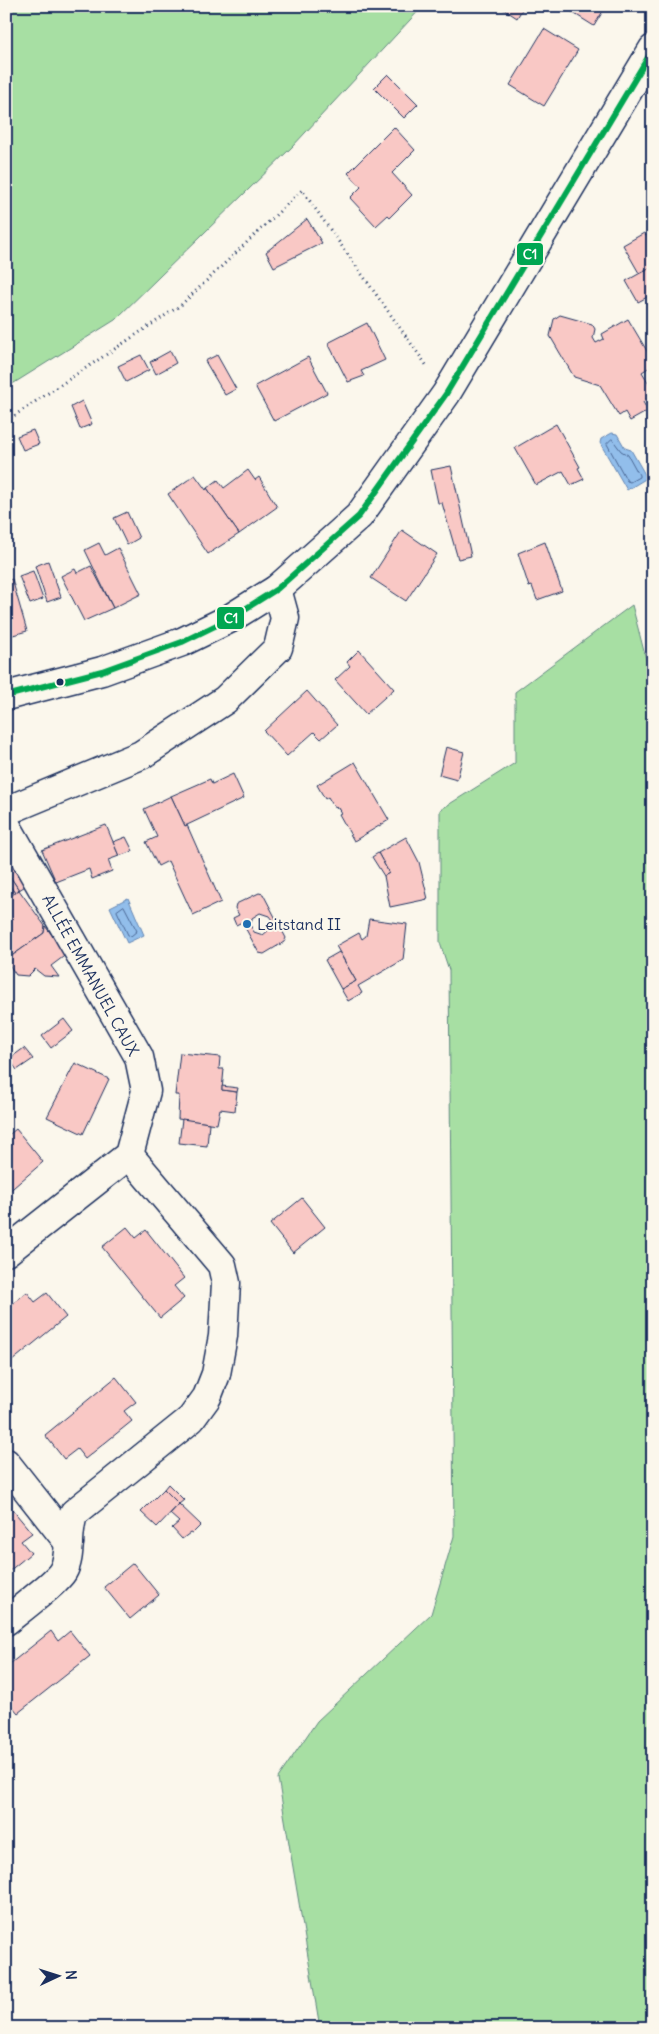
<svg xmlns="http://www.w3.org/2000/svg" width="659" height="2034" viewBox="0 0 659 2034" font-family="Delius,sans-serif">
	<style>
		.green { fill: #a7dfa3; stroke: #618780 }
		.water { fill: #92beeb; stroke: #6285b3 }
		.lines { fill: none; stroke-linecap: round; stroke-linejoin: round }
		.shore { stroke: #4b6896; stroke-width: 1 }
		.building { fill: #f9c8c5; stroke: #1b2f5e; fill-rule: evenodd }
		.minor-casing { stroke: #1b2f5e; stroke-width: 31 }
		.path { stroke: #1b2f5e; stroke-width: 3; stroke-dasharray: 1 4; stroke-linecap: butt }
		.minor { stroke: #fbf7ec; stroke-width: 28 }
		.bus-1-casing { stroke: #fbf7ec; stroke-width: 10 }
		.bus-1 { stroke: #00a651; stroke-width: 6 }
		.bus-dot { fill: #1b2f5e; stroke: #fbf7ec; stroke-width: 2 }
		.poi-dot { fill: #1f6fb2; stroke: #fbf7ec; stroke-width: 2 }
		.labels { text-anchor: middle; stroke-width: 4; stroke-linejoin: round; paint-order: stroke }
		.poi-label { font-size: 16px; fill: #1b2f5e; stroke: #fbf7ec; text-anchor: start }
		.street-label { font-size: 16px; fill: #1b2f5e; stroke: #fbf7ec }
		.line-badge { stroke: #fbf7ec; stroke-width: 2 }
		.badge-label { font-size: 14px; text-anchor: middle; font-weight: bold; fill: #fff }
	</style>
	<rect width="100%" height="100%" fill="#fbf7ec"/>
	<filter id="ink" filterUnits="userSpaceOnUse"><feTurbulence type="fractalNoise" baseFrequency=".02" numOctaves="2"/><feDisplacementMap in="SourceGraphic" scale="10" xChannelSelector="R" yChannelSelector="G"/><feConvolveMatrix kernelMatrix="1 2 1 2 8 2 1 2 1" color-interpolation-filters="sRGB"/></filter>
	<g filter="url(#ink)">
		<g class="green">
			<path d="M6,6H423L292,147L115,320L6,388Z"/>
			<path d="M632,605L653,686V2028H320L278,1778L317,1721L431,1614L454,1536L449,970L440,943V810L515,763V692Z"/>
		</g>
		<g class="water">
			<path d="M612,433L617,434L625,448L631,450L647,478L627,490L600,443L601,439Z"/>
			<path d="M128,898L144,935L127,943L110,907Z"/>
		</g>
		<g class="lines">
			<g class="shore">
				<path d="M612,439L621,451L628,455L639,475V477L630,482L627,481L607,444Z"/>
				<path d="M124,906L137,931L131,936L128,935L117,911Z"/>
			</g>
		</g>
		<g class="building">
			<path d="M499,6H524L517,18Z"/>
			<path d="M562,6H606L594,26Z"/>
			<path d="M544,29L578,50L544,106L510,85Z"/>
			<path d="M388,74L418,104L404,118L374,88Z"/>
			<path d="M394,127L415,150L392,173L412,195L390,217L388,215L376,226L350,198L361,187L348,173Z"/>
			<path d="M307,219L322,243L274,267L266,252Z"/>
			<path d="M653,232V266L639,273L623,245L644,233L646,236Z"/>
			<path d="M653,266V294L638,302L626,281Z"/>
			<path d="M560,315L592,324L595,329L593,338L596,343L604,339L602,334L628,319L653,361V365L642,372L653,390V396L643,402L648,411L630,421L625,412L619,416L600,385L574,377L550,336L554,319Z"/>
			<path d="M367,323L385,360L361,371L364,376L348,382L328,343Z"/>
			<path d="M170,351L176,363L156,374L150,362Z"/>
			<path d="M141,355L149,370L126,382L118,366Z"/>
			<path d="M217,355L236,389L225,395L205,361Z"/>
			<path d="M308,357L327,393L274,421L255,386Z"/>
			<path d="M82,401L92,424L80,429L71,407Z"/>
			<path d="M556,424L580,467L578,468L584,479L571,485L563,471L536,485L515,448Z"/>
			<path d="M33,430L39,444L23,450L17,436Z"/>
			<path d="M451,466L471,556L458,559L442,503H438L431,470Z"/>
			<path d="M248,470L255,480L259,477L277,507L239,534L207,488L218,480L224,488Z"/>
			<path d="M195,475L206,490L207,488L239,534L208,554L168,494Z"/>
			<path d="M127,512L139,538L127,545L114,518Z"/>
			<path d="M402,530L437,554L406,601L371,578Z"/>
			<path d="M545,542L562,591L537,600L532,586L529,587L518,553Z"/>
			<path d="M99,543L105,555L118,548L141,594L113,608L85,550Z"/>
			<path d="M48,561L61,597L47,602L35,566Z"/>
			<path d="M91,566L113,608L84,621L61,576L75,569L77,573Z"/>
			<path d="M33,571L43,599L30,604L19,576Z"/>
			<path d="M12,579L27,631L6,637V581Z"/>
			<path d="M359,650L394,689L366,714L335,680L350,666L347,662Z"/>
			<path d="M307,691L337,725L321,739L314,732L287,756L264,731Z"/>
			<path d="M446,747L464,752L457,780L439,775Z"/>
			<path d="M355,762L389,820L354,841L339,814L341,813L338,808L334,807L328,797L325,799L317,785Z"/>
			<path d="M233,774L244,798L185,826L171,796L210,779L212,784Z"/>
			<path d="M171,796L185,826L187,825L221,902L193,915L168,861L158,866L146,842L157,837L144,809Z"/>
			<path d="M106,825L119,856L108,860L112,871L92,879L89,869L56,882L42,850Z"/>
			<path d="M126,837L133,851L119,856L113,842Z"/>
			<path d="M406,837L419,862L428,899L390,907L384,876L389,873L378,853Z"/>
			<path d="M378,853L389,873L384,876L372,857Z"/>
			<path d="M6,854L27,885L19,890L9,875H6Z"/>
			<path d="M6,875H9L19,890L15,893L6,881Z"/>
			<path d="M6,881L15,893L6,899Z"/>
			<path d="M19,890L45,926L44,933L6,960V954L10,952L6,947V899Z"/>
			<path d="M259,893L263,894L286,938L284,942L264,954L259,953L242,922L236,925L233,918L239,915L235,908L236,904ZM260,913L269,916L272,920L270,929L263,935L254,932L251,927L252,918Z"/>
			<path d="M369,919L407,924L403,960L358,986L362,993L348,1001L341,989L356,981L336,946L359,933L362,939L366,936Z"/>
			<path d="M45,926L67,954L51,966L59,977L44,976L35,969L28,976L16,975L6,960L44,933Z"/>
			<path d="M339,952L356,981L341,989L325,960Z"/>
			<path d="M64,1019L73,1031L51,1048L42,1036Z"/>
			<path d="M24,1048L33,1059L17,1070L9,1059Z"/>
			<path d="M180,1053L220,1057L219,1069H224L222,1090L237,1092L235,1111L220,1109L217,1124L178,1119L179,1095H175Z"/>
			<path d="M75,1063L109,1079L83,1134L47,1117Z"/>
			<path d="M222,1086L238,1088L237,1092L222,1090Z"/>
			<path d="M182,1119L209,1123L207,1146L179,1143Z"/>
			<path d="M16,1129L43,1162L6,1194V1137Z"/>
			<path d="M302,1198L325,1227L293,1253L270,1224Z"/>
			<path d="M127,1227L136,1238L146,1230L184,1278L174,1286L184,1298L160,1318L102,1247Z"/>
			<path d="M27,1292L35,1302L47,1293L66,1317L6,1366V1309Z"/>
			<path d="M116,1377L136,1402L124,1411L132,1421L85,1459L77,1449L64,1459L45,1435Z"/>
			<path d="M168,1484L184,1500L179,1504L164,1489Z"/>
			<path d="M164,1489L179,1504L157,1527L141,1512Z"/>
			<path d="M6,1502L32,1533L21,1541L31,1553L8,1572Z"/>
			<path d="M179,1504L201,1525L192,1534L190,1533L182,1539L172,1528L179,1522L170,1514Z"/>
			<path d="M133,1563L159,1595L130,1619L104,1587Z"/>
			<path d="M51,1631L58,1641L70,1631L90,1656L18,1713L6,1699V1682L10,1679L6,1674V1667Z"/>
		</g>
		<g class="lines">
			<g class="minor-casing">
				<g id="minor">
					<path d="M6,696L102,671L182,642L229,619L277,589L359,516L446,394L653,49"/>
					<path d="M6,811L141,755L225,700L278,648L285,618L277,589"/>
					<path d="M6,825L139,1057L146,1091L129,1155L6,1252"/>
					<path d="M6,1463L69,1543"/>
					<path d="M6,1621C17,1612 58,1581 63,1571C72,1556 66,1530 74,1513L191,1419L207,1397L216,1374L223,1336L226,1283L222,1265L129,1155"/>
				</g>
			</g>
			<path class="path" d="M6,421L181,305L302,190L427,366"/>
			<use href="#minor" class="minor"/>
			<g class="bus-1-casing">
				<path id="bus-1" d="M6,696L102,671L182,642L229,619L277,589L359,516L446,394L653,49"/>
			</g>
			<use href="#bus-1" class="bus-1"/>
		</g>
	</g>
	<circle class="bus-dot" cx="60" cy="682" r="4.5"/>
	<circle class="poi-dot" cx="247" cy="924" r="5"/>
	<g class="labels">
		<g class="poi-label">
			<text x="257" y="930">Leitstand II</text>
		</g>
		<g class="street-label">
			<text transform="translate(91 975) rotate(61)" y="6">ALLÉE EMMANUEL CAUX</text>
		</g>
	</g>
	<g class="line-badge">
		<rect x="516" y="242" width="28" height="24" rx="5" fill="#00a651"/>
		<rect x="216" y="606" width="29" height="24" rx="5" fill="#00a651"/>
	</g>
	<g class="badge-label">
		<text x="530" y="259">C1</text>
		<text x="231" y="623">C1</text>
	</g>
	<rect width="659" height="2034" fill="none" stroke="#fbf7ec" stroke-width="25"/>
	<rect x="12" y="12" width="634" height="2009" fill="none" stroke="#1b2f5e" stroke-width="2" filter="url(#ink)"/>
	<g transform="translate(58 1976) rotate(86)" stroke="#fbf7ec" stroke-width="4" paint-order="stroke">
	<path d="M0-4L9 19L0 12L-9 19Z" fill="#1b2f5e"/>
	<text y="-8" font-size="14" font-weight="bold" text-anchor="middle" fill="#1b2f5e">N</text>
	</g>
</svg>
